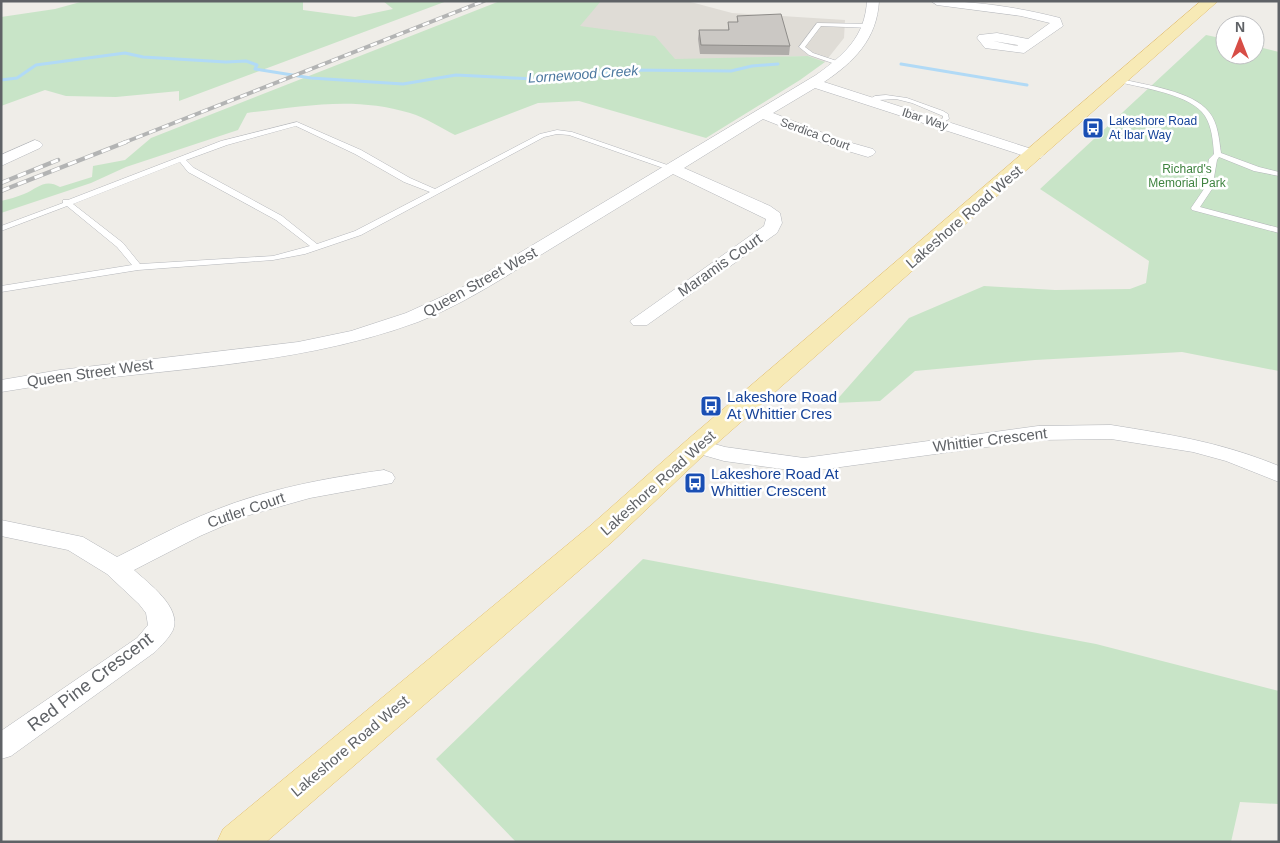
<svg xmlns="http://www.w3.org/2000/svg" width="1280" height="843" viewBox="0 0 1280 843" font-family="Arial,sans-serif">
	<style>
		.education { fill: #dfdcd6 }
		.green { fill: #c8e4c7 }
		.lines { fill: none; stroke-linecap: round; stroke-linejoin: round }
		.stream { stroke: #b1daf6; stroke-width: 3 }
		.service-casing { stroke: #b5b7bb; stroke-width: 1 }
		.minor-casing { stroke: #b5b7bb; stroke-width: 1 }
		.primary-casing { stroke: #e3be6e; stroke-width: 1 }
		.service { fill: #fff; fill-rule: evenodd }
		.minor { fill: #fff; fill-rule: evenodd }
		.primary { fill: #f7eab6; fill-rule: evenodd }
		.rail-far1-casing { stroke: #b3b4b4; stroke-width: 4 }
		.rail-casing { stroke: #b3b4b4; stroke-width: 4.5 }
		.rail-far1 { stroke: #fff; stroke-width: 2.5; stroke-dasharray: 7; stroke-linecap: butt }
		.rail { stroke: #fff; stroke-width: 3; stroke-dasharray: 9; stroke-linecap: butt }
		.wall { fill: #afaca9 }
		.building { fill: #cbc8c4; stroke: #8e8c89 }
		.labels { text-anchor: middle; stroke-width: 5; stroke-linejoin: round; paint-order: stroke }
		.far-street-label { font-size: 12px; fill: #5f6266; stroke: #fff }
		.far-transit-label { font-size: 12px; fill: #164399; stroke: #fff; text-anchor: start }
		.far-park-label { font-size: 12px; fill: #408441; stroke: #fff }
		.far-water-label { font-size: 14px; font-style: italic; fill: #4b779f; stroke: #fff }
		.street-label { font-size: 15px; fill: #5f6266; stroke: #fff }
		.transit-label { font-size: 15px; fill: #164399; stroke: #fff; text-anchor: start }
		.near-street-label { font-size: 18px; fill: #5f6266; stroke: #fff }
	</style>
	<rect width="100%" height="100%" fill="#efede8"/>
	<path class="education" d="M530,1H687L732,13L845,20L844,38L825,62L808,56L692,60L606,56Z"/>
	<g class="green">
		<path d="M84,1H303V10L355,17L393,9L383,1H447L179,101V91L116,97L66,96L45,90L1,106V17L55,9Z"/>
		<path d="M500,1H601L580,26L655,36L675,59L808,56L825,62L800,80L706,138L579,101L538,103L455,135C441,128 426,118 410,113C354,96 304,106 247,113L238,130L126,167L91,183L1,213V201C9,199 17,197 24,194C38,188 45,178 60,187L92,177L93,166L125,160L151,138Z"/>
		<path d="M1206,35L1225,39V55H1255V46L1279,52V371L1182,352L1035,360L915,371L880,401L834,403L909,318L984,286L1055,290L1130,289L1146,283L1149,261L1040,189Z"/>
		<path d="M643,559L1096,644L1279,691V804L1240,802L1231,842H516L436,759Z"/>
	</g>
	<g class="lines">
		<g class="stream">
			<path d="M901,64L1027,85"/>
			<path d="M1,80L17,78L36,65L125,53L143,57L226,62L246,61L257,65L255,69L311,78L403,84L456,75L535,79L584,77L628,70L731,71L752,66L778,64"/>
		</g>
		<g class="service-casing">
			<g id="service">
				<path d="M817,23L871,24L874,26L871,28L821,26L805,47L813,53L843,63L844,64L841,66L809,55L799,47Z"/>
				<path d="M1121,79C1145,85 1193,91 1209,112C1218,123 1219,139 1221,153L1259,167L1279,172V176L1254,171L1219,157L1217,160L1212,189L1200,207L1279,228V233L1192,210L1191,208L1204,189L1209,159L1214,154C1213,141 1212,127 1205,116C1191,94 1142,88 1119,82L1118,81Z"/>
				<path d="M886,95L907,98L943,111L948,114L949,119L938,125L935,123L943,118V116L912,103L896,99L879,100L869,103L866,101L875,96Z"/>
				<path d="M297,122L361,150L410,178L435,189L540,134L557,130L572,132L676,168L675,170H669L569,135L557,134L544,137L361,235L305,254L273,260L138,270L1,292V286L132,265L117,247L67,206L1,231V226L63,203V200H68L221,141ZM296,126L355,154L404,182L430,192L355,231L317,244L282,216L194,168L186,160L227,145ZM180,162L188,172L276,220L310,246L273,256L140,264L123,243L73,204Z"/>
			</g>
		</g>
		<g class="minor-casing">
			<g id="minor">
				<path d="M867,1H879C877,39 854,62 824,82L1041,152L1044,155L1041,158H1031L815,88L773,113L841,140L873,149L876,152L873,155L868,157L831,146L763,119L684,168L770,206L780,213L782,223L777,233L647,325H633L630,321L764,226L766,219L673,174C627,202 580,231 534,259C497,282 459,306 418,322C285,371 139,368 1,392V380L60,370L298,342L351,331L406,313L461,288L816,75C844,55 865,37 867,1Z"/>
				<path d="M931,1C976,1 1017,7 1060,18L1063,26L1024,53L985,48L977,38L979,35L997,33L1028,39L1050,23L1021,16L937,5ZM993,41L1018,45L1017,46Z"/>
				<path d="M35,140L40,142L43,145L40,148L1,166V155Z"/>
				<path d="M1111,425C1173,435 1220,442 1279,466V482L1226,461L1193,452L1111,439L1038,440L804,472L724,461L689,451L686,446L689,441L697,439L725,447L804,458L1038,426Z"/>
				<path d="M384,470L392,473L395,478L392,483L310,498L246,516L200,536L134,570C148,583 182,607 173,630C169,638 161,646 155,652L11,756L1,759V731L137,638L148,625L146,613L139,604L107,574L68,550L1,536V520L83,537L117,557C149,541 180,524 213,511C267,489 326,478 384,470Z"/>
			</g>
		</g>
		<g class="primary-casing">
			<path id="primary" d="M1201,1H1218L707,452L612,542L266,842H217L223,829L590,526L687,440Z"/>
		</g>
		<use href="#service" class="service"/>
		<use href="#minor" class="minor"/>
		<use href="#primary" class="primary"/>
		<g class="rail-far1-casing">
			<path id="rail-far1" d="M123,143L484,1"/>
		</g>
		<g class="rail-casing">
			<g id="rail">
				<path d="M1,183L58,160"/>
				<path d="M1,191L126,142"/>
			</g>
		</g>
		<use href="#rail-far1" class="rail-far1"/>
		<use href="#rail" class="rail"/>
	</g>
	<path class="wall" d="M737,16L790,46L789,55L700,54L698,39L699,30H728V22H737Z"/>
	<path class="building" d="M781,14L790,46L701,45L699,30H729L728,22H738L737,16Z"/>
	<defs>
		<g id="bus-square" transform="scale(1.125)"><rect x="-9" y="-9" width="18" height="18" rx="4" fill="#1a4fb4" stroke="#fff"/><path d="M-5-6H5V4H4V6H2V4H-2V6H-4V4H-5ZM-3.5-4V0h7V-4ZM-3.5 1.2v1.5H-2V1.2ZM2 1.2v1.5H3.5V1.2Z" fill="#fff"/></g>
	</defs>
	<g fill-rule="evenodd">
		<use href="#bus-square" x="1093" y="128"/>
		<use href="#bus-square" x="711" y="406"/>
		<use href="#bus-square" x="695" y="483"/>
	</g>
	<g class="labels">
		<g class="far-street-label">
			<text transform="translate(925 119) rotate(18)" y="4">Ibar Way</text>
			<text transform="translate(815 134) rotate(20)" y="4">Serdica Court</text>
		</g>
		<g class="far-transit-label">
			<text x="1109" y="125">Lakeshore Road<tspan x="1109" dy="14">At Ibar Way</tspan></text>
		</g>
		<g class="far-park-label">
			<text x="1187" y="173">Richard's<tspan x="1187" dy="14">Memorial Park</tspan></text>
		</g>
		<g class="far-water-label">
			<text transform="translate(583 74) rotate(-4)" y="5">Lornewood Creek</text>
		</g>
		<g class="street-label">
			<text transform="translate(964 217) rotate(-41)" y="5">Lakeshore Road West</text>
			<text transform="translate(720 265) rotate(-35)" y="5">Maramis Court</text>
			<text transform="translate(480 282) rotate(-29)" y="5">Queen Street West</text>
			<text transform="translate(90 373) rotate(-8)" y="5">Queen Street West</text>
			<text transform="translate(990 440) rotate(-7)" y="5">Whittier Crescent</text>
			<text transform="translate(658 483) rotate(-42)" y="5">Lakeshore Road West</text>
			<text transform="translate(246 510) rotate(-19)" y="5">Cutler Court</text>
			<text transform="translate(350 746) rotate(-40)" y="5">Lakeshore Road West</text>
		</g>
		<g class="transit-label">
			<text x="727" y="402">Lakeshore Road<tspan x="727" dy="17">At Whittier Cres</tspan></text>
			<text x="711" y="479">Lakeshore Road At<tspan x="711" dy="17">Whittier Crescent</tspan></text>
		</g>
		<g class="near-street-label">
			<text transform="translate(90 682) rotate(-37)" y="6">Red Pine Crescent</text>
		</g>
	</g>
	<rect width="1280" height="843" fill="none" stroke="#5f6266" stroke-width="5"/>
	<g transform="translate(1240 40)"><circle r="24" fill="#ffffff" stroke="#bfc0c2"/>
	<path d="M0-4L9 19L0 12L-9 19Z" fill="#d74d46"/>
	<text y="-8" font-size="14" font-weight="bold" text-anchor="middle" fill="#5f6266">N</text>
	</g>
</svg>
